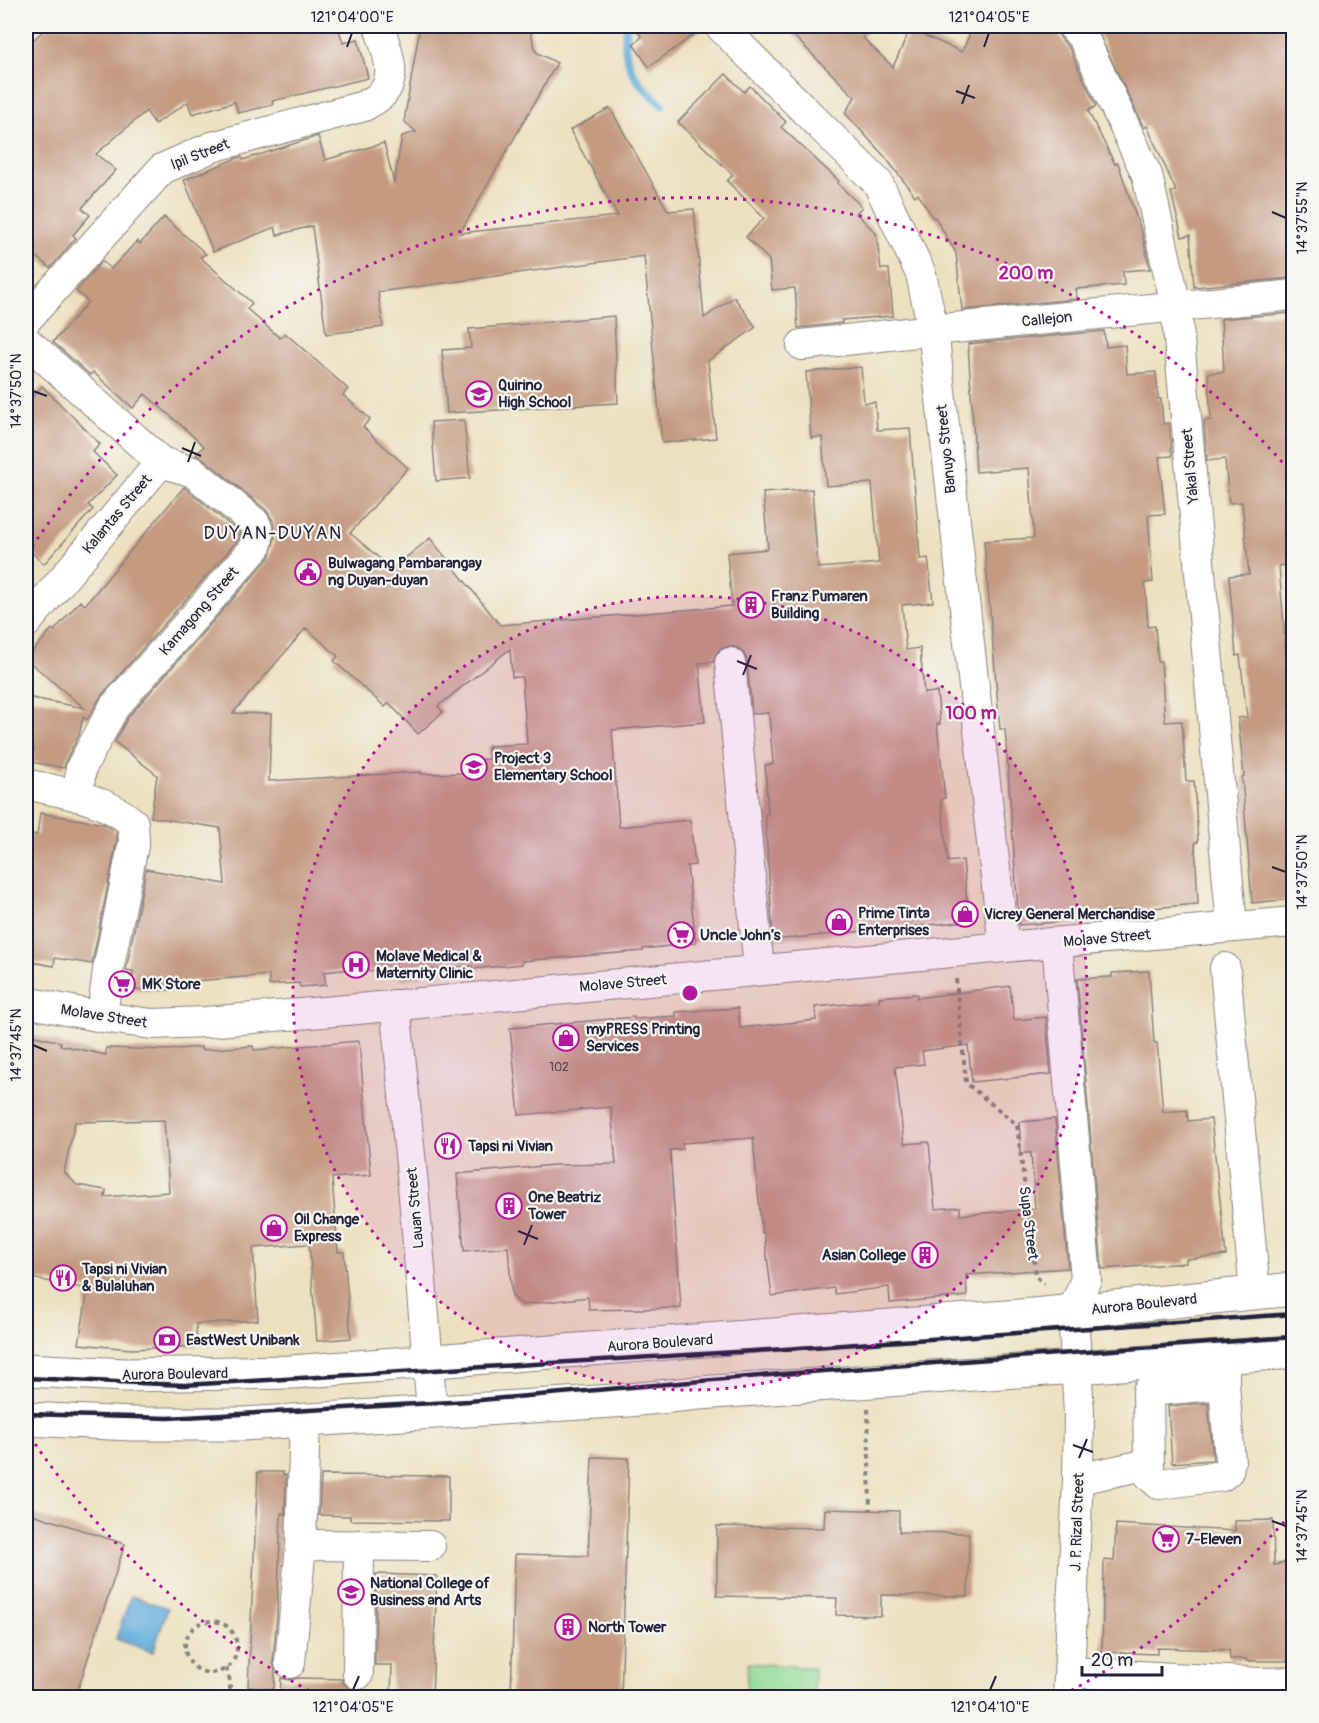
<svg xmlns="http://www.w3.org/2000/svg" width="1319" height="1723" viewBox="0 0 1319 1723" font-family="Pangolin,sans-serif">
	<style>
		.green { fill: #92db97; stroke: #5a7e69; stroke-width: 1.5 }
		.water { fill: #61acd9; stroke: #42678a; stroke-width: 1.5 }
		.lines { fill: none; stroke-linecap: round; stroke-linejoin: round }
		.stream { stroke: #61acd9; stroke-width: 8 }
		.building { fill: #c49a81; fill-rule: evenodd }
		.minor-casing { stroke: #88817d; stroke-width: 32 }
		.major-casing { stroke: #88817d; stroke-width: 35 }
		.path { stroke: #88817d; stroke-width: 4; stroke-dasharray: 4.5 4.5; stroke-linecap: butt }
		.minor { stroke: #fff; stroke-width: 30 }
		.major { stroke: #fff; stroke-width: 33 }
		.rail { stroke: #22223b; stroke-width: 4.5 }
		.ticks { fill: none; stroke: #22223b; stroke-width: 2 }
		.ring { fill: none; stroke: #b5179e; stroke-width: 3; stroke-dasharray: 3 6 }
		.labels { text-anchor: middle; stroke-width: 4.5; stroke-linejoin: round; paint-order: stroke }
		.number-label { font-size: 12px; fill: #4a404c }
		.street-label { font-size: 15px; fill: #22223b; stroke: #f6f6f2 }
		.poi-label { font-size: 15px; font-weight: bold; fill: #22223b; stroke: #f6f6f2; text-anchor: start }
		.quarter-label { font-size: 18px; letter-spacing: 1.5px; fill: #22223b; stroke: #f6f6f2 }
		.centre { fill: #b5179e; stroke: #f6f6f2; stroke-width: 3 }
		.ring-label { font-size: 18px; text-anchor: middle; font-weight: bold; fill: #b5179e; stroke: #f6f6f2; stroke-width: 4.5; stroke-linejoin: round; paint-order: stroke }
		.neatline { fill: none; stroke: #22223b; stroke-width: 2 }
		.ticks-label { font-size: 15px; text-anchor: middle; fill: #22223b }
	</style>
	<rect width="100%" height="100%" fill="#f6f6f2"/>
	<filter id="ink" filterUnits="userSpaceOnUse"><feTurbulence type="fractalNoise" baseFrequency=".0167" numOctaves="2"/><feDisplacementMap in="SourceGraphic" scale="12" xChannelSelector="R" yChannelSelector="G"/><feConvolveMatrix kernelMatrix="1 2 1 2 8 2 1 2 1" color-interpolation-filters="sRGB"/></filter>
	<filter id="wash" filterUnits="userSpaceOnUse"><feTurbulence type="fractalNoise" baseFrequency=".008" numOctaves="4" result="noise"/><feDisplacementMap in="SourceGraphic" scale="24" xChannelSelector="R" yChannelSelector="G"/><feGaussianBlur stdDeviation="1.35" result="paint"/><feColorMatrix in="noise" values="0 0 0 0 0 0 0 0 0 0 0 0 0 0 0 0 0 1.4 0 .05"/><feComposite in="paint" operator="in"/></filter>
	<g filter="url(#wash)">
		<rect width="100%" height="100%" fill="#ede0bf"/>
		<path class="green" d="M748,1663L814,1668L813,1697H746Z"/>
		<path class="water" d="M131,1596L168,1608L153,1652L116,1639Z"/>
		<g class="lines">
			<path class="stream" d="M626,26C627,30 625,35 625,40C625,71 640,85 662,105"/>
		</g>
		<g id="blocks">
			<g class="building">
				<path d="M49,26H338L343,43L358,39L368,78L272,101L273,105L238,113L235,102L192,114L188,102L155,124L146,111L96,154L116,170L82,208L90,215L73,235L76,238L50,268L26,248V46Z"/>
				<path d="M420,26H529L536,52L557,63L460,233L618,216L570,130L610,108L668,211L694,209L704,318L734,297L756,327L708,361L716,438L662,443L644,256L378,292L383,327L326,334L312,226L277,235L275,227L213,252L184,180L237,158L242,157L243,160L318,136L325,160L384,143L394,183L402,136L416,132L405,122V116Z"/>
				<path d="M633,26H703V28L649,67L633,44L642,37Z"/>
				<path d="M784,26H868L863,38L893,67L910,29L962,52L973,26H1056L1060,37L1069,48L1096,106L1088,111L1115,164L1118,163L1142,234L1150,269L1123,271L1124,285L1076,289L1077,299L962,310L956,253L935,217L933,218L918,194L915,196L886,158L845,113L855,97Z"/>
				<path d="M1095,26H1293V278L1194,287L1190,235L1182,237L1171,192L1176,191L1147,126L1144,128Z"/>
				<path d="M726,74L744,92L750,86L786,122L781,127L839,181L837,183L862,207L856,213L876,233L881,269H889L893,316L842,320V323L798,328L795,288L772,290L769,260L746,237L764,218L727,181L733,175L678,122Z"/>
				<path d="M164,217L206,254L200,257L252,303L247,309L280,338L285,333L348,389L343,395L370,419L363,427L408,468L350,533L392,569L430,538L500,625L732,606L727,553L768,549L763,493L812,489L818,568L879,563L872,483L826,486L822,437L811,438L806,372L861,367L864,403L875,402L877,430L910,428L920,559L928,558L933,602L902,605L906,650L920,648L924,693L937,692L940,724H937L945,798L941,799L948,862L963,860L969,921L773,940L765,814H768L765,765L773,764L769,713L752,714L747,661L744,654L738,648L729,646L720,649L715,655L713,662L699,663L705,722L612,730L619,827L690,820L695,865L687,866L696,943L643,949V951L522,961V964L473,969L472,966L423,971V976L399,979L398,968L368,971V967L324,972L326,985L300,987L299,983L269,985V975L170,983V990H132L133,971L126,970L146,869L225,884L220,828L151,817L157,775L115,742L128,717L269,558L275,538L273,521L266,510L204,459L196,455L204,446L174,419L145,394L133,408L93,372L90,375L53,342L88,302L76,291L102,261L111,269L137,241L140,244ZM306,628L338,656L334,661L385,707L389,703L418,734L443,712L438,706L510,649L512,677H522L527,744L488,746L489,759L469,760V773L421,774V772L269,781L271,714L233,713Z"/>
				<path d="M1291,313L1293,379H1287L1293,453V564L1279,566L1286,652H1289L1293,695V899L1252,903L1242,777L1244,776L1238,718L1247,717L1240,655L1236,656L1229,576L1249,574L1242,502L1229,503L1225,459L1207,461L1204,421L1211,420L1208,373L1224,372L1221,319Z"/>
				<path d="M614,316L618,403L447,413L442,350L471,348L469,329Z"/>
				<path d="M1104,331L1106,347L1125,345L1127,374L1156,372L1158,399H1161L1163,424L1169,423L1172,456L1159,457L1165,514L1148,515L1153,582L1145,583L1148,627L1155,626L1158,662L1161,661L1165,722L1182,721L1186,781H1194L1198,842H1195L1198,904L1058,916V922L1019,925L1005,729H1000L984,541L1034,538L1029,468L976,472L968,344Z"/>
				<path d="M42,386L100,444L93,452L117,475L88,505L93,509L44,564L26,547V404Z"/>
				<path d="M464,420L470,478L436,481L431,422Z"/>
				<path d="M184,487L240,533V538L101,696L87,720L83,717L79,735L66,760L64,768L31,762L34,749L26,748V697L84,708L26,659L52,629L54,631L80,601L85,605Z"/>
				<path d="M40,813L104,824L116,832L117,840L92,964L55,958L54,966L26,961V833L37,835Z"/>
				<path d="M1149,971L1154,1043H1157L1163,1112L1187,1110L1188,1121L1211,1119L1226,1255L1186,1259V1263L1102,1269L1077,979L1112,977V973Z"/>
				<path d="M1010,986L1014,1020L1046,1017L1051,1074L972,1082L968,1045L922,1051L924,1064L895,1067L904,1144L929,1142L935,1209L960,1207V1215L1035,1209L1031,1153H1021L1019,1122L1055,1119L1068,1268L966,1275L967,1296L890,1303L889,1287L835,1294L834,1288L772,1296L764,1233H762L753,1138L682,1143L683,1149L670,1150L681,1308L589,1310L588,1297L522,1305L512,1296L508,1247L464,1251L457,1174L554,1165L616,1164L611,1107L519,1115L510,1028L634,1017V1019L676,1016V1012L738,1008L740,1028L816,1020L815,1007L879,1001V997L917,994V998Z"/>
				<path d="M26,1034L61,1042L60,1045L106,1055V1048L168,1050L201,1047V1050L253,1046L254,1050L359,1041L371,1175L332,1178L338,1252H344L351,1338L317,1341L309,1244L253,1248L258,1320L196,1324L197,1346L131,1349L79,1344L88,1289L26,1277ZM164,1120L169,1192L105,1197L106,1190L77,1185L64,1172L75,1122Z"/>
				<path d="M1208,1403L1213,1460L1172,1463L1168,1406Z"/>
				<path d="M592,1457L629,1458L621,1698H511L515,1554L588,1556Z"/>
				<path d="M258,1472H283V1475H286L285,1514L281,1513L277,1615L273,1661L275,1671L274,1689L248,1687Z"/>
				<path d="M321,1475L449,1476V1521L350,1520V1516L319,1515Z"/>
				<path d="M825,1509L899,1511V1532L969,1533L968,1596L881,1595V1616L836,1615L837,1598L717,1596V1526L824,1528Z"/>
				<path d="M26,1512L125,1544L75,1698H26Z"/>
				<path d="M1273,1520L1274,1565L1293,1561V1661H1246V1659H1230L1229,1650L1157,1648V1654L1102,1652L1104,1560L1114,1561L1116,1524L1235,1531V1521Z"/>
				<path d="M376,1574L437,1576L432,1698H391L392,1665H375Z"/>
				<path d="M281,1678L289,1680L299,1678L342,1679L343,1683L351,1689V1698H280Z"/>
			</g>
		</g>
	</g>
	<g filter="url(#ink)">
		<use href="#blocks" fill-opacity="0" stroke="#88817d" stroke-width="1.5"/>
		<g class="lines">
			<g class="minor-casing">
				<g id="minor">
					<path d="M720,26L878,183L921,274L933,330L1004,947"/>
					<path d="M1073,26L1084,39L1147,175L1176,306L1232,927"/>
					<path d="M26,320L162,169L212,147L364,106C369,103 377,99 381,95C400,76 385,47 379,26"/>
					<path d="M26,341L161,462L193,472L255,523C259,532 259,538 256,547L114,707L81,768L78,796"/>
					<path d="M802,345L933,330L1294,295"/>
					<path d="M26,623L161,462"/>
					<path d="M730,663L759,970"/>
					<path d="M26,784C61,792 105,798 133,823L134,841L108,970L102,1017"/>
					<path d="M1057,943L1086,1279L1073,1311L1079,1413L1078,1479L1068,1698"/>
					<path d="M1225,968L1255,1293"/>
					<path d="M26,1002L102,1017L152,1024L206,1022L358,1009L1004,947L1294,922"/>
					<path d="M395,1005L413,1185L432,1411"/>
					<path d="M1149,1464L1150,1476L1159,1484L1222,1476L1228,1471L1230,1462L1224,1384V1365"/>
					<path d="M1078,1479L1149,1464L1148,1391L1224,1384"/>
					<path d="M301,1545L430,1546"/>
					<path d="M290,1663L301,1545L305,1421"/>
					<path d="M1070,1672L1260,1683L1294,1682"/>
					<path d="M358,1674L359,1545"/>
				</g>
			</g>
			<g class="major-casing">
				<g id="major">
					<path d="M26,1370L126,1375L292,1372L1044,1314L1294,1289"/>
					<path d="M26,1419L132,1424H243L629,1400L699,1393L1294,1352"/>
				</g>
			</g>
			<g class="path">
				<path d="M956,979L966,1083L1017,1125L1036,1276L1044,1284"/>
				<path d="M868,1409L870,1510"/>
				<circle cx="211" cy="1647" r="26"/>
				<path d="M226,1668L230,1681V1698"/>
			</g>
			<use href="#minor" class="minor"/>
			<use href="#major" class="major"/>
			<g class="rail">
				<path d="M26,1378L184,1385L769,1350L1294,1314"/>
				<path d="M26,1414L168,1418L469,1401L782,1374L1294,1337"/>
			</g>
		</g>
	</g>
	<path class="ticks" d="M347,47L352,33M984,47L989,33M956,91L975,98M962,104L969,85M1272,212L1286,218M33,391L47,396M182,448L201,456M188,462L195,442M737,661L757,669M743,675L751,655M1272,867L1286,872M33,1045L47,1051M518,1231L538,1239M524,1245L532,1225M1073,1445L1093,1452M1079,1458L1087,1439M1272,1521L1286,1526M353,1690L359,1676M990,1690L996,1676"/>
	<circle cx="690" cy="993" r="397" fill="#b5179e" fill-opacity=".12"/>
	<g class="ring">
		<circle cx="690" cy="993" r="397"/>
		<path d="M1290 1515A795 795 0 0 1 1063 1695M317 1695A795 795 0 0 1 27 1432M27 554A795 795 0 0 1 1290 471"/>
	</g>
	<defs>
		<g id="school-ring" transform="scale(1.35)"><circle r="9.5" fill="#f6f6f2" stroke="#b5179e" stroke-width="1.5"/><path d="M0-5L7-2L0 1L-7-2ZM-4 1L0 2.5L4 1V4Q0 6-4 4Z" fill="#b5179e"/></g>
		<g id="civic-ring" transform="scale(1.35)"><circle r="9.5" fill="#f6f6f2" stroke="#b5179e" stroke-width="1.5"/><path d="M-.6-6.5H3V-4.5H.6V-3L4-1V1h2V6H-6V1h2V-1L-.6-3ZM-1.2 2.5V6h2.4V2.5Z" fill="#b5179e"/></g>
		<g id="building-ring" transform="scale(1.35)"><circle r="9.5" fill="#f6f6f2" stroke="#b5179e" stroke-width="1.5"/><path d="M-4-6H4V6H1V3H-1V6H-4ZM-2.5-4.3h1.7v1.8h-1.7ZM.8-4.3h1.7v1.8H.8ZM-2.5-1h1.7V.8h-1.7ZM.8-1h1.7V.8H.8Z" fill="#b5179e"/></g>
		<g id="shop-ring" transform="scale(1.35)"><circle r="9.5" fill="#f6f6f2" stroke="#b5179e" stroke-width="1.5"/><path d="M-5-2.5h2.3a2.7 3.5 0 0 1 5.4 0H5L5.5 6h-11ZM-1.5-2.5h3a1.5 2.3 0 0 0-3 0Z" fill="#b5179e"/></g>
		<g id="supermarket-ring" transform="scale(1.35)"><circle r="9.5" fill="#f6f6f2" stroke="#b5179e" stroke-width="1.5"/><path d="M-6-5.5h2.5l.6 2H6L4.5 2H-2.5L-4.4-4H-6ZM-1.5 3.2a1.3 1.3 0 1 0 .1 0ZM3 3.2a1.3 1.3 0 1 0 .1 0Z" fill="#b5179e"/></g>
		<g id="hospital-ring" transform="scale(1.35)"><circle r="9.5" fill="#f6f6f2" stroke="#b5179e" stroke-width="1.5"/><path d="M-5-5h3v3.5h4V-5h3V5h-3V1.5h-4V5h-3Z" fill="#b5179e"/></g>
		<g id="restaurant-ring" transform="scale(1.35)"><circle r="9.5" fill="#f6f6f2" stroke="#b5179e" stroke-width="1.5"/><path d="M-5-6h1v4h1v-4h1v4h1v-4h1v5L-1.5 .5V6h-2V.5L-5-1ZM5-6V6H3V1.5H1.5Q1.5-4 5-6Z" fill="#b5179e"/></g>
		<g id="bank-ring" transform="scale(1.35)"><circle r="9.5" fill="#f6f6f2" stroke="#b5179e" stroke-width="1.5"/><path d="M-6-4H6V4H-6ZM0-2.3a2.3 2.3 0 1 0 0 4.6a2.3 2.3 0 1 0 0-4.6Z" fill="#b5179e"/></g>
		<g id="university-ring" transform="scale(1.35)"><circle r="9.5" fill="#f6f6f2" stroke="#b5179e" stroke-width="1.5"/><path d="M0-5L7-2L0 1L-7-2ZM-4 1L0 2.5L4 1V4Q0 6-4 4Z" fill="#b5179e"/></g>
	</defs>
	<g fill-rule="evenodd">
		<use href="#school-ring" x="479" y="394"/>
		<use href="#civic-ring" x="308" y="572"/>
		<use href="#building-ring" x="751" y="605"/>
		<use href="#school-ring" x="474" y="767"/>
		<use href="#shop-ring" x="965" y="914"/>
		<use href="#shop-ring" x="839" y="922"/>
		<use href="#supermarket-ring" x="681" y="935"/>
		<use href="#hospital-ring" x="356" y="965"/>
		<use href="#supermarket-ring" x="122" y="984"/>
		<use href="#shop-ring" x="566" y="1038"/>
		<use href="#restaurant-ring" x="448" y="1146"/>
		<use href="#building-ring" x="509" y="1206"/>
		<use href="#shop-ring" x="274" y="1228"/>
		<use href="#building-ring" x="925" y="1255"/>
		<use href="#restaurant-ring" x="63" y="1278"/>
		<use href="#bank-ring" x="167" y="1340"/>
		<use href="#supermarket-ring" x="1166" y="1539"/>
		<use href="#university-ring" x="351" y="1592"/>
		<use href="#building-ring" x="568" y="1627"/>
	</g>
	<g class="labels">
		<g class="number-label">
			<text x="559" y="1071">102</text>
		</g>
		<g class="street-label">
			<text transform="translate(200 154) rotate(-21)" y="5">Ipil Street</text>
			<text transform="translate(1047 319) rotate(-6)" y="5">Callejon</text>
			<text transform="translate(946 449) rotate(-96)" y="5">Banuyo Street</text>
			<text transform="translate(1190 466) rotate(-95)" y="5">Yakal Street</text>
			<text transform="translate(117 514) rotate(-50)" y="5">Kalantas Street</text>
			<text transform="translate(199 611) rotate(-49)" y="5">Kamagong Street</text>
			<text transform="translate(1107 938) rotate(-5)" y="5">Molave Street</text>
			<text transform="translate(623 983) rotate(-5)" y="5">Molave Street</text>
			<text transform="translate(104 1016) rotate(9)" y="5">Molave Street</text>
			<text transform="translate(415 1208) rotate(-95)" y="5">Lauan Street</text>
			<text transform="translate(1029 1223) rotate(83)" y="5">Supa Street</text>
			<text transform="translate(1144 1304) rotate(-6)" y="5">Aurora Boulevard</text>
			<text transform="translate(660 1343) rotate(-4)" y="5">Aurora Boulevard</text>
			<text transform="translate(175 1374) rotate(-1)" y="5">Aurora Boulevard</text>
			<text transform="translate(1077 1522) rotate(-88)" y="5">J. P. Rizal Street</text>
		</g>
		<g class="poi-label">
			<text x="498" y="390">Quirino<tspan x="498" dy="17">High School</tspan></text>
			<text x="328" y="568">Bulwagang Pambarangay<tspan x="328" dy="17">ng Duyan-duyan</tspan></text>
			<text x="771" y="601">Franz Pumaren<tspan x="771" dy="17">Building</tspan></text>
			<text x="494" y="763">Project 3<tspan x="494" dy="17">Elementary School</tspan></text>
			<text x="858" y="918">Prime Tinta<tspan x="858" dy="17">Enterprises</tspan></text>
			<text x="984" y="919">Vicrey General Merchandise</text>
			<text x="700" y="940">Uncle John’s</text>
			<text x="376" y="961">Molave Medical &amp;<tspan x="376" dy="17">Maternity Clinic</tspan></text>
			<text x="142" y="989">MK Store</text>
			<text x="586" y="1034">myPRESS Printing<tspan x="586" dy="17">Services</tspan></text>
			<text x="468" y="1151">Tapsi ni Vivian</text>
			<text x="528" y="1202">One Beatriz<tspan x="528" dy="17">Tower</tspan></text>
			<text x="294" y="1224">Oil Change<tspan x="294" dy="17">Express</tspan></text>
			<text x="906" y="1260" text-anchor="end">Asian College</text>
			<text x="82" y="1274">Tapsi ni Vivian<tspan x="82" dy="17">&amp; Bulaluhan</tspan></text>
			<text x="186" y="1345">EastWest Unibank</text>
			<text x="1186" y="1544">7-Eleven</text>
			<text x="370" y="1588">National College of<tspan x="370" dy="17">Business and Arts</tspan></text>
			<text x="588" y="1632">North Tower</text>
		</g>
		<g class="quarter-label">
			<text x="273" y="539">DUYAN-DUYAN</text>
		</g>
	</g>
	<circle cx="690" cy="993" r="9" class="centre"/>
	<g class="ring-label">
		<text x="1026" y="279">200 m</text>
		<text x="971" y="719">100 m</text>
	</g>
	<rect width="1319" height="1723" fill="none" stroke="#f6f6f2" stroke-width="66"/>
	<path d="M1082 1666v9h80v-9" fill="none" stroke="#22223b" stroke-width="3"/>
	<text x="1091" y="1666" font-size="18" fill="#22223b" stroke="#f6f6f2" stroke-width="4.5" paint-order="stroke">20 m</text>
	<rect x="33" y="33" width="1253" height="1657" class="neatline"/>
	<g class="ticks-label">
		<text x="352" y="22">121°04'00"E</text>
		<text x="989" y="22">121°04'05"E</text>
		<text transform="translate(1302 218) rotate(-90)" y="5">14°37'55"N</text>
		<text transform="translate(16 391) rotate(-90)" y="5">14°37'50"N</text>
		<text transform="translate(1302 872) rotate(-90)" y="5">14°37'50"N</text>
		<text transform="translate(16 1045) rotate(-90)" y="5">14°37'45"N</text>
		<text transform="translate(1302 1526) rotate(-90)" y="5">14°37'45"N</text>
		<text x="353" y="1712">121°04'05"E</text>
		<text x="990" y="1712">121°04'10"E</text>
	</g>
</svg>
